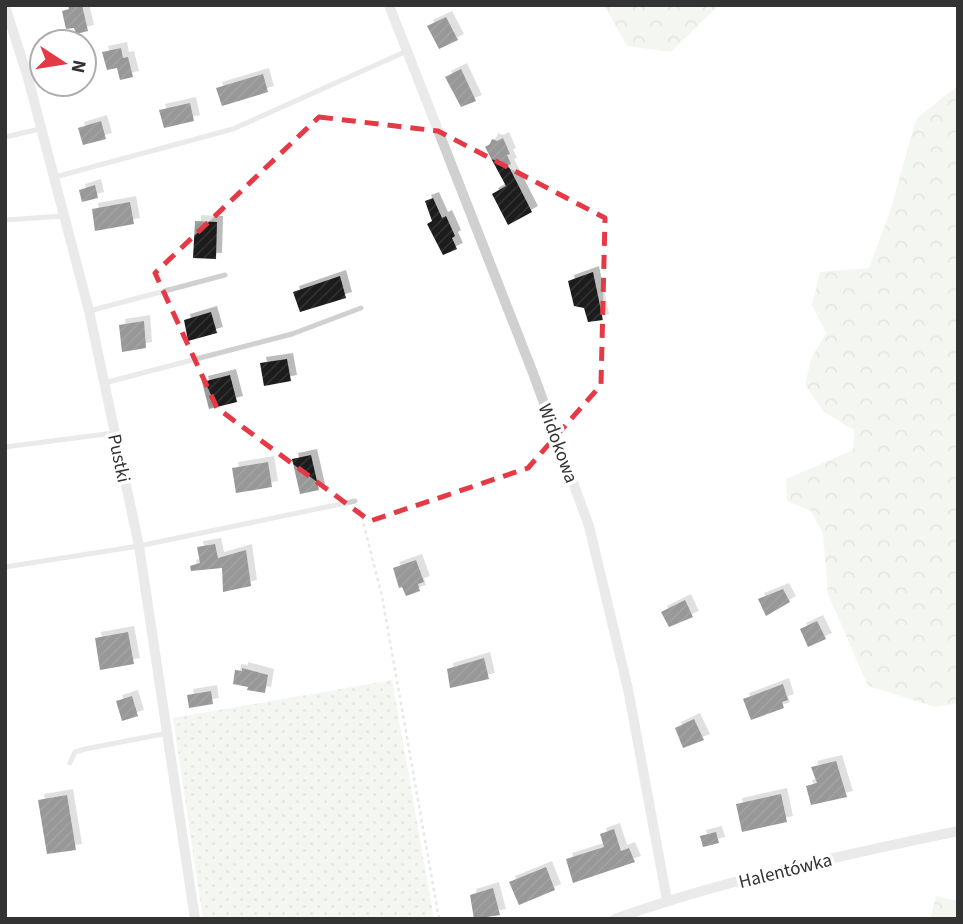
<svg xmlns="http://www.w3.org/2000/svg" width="963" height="924" viewBox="0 0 963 924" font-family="'Source Sans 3',sans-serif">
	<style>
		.grass { fill: url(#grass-dots) }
		.forest { fill: url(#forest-crowns) }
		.building { fill: url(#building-hatch); filter: url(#shadow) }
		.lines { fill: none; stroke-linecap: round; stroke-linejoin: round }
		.path { stroke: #cdcdcd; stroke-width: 2.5; stroke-dasharray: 3.5 3.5; stroke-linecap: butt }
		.lane { stroke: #d0d0d0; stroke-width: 5 }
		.street { stroke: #d0d0d0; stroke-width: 10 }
		.marked { fill: none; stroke: #e63946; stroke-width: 5; stroke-dasharray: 14 9; stroke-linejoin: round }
		.labels { text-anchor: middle; stroke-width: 7; stroke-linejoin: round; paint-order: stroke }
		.street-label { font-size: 19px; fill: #333; stroke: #fff }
	</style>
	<defs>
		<pattern id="grass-dots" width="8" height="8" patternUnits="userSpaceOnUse" patternTransform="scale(1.75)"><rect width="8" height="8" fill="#e6ecdf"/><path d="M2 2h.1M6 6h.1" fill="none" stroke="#c6cbc0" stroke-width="1.8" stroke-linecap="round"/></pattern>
		<pattern id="forest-crowns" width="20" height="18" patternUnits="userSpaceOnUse" patternTransform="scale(1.75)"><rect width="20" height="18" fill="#e6ecdf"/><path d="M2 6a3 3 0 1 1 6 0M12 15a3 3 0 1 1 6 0" fill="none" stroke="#c6cbc0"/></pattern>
		<pattern id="building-hatch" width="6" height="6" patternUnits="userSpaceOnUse" patternTransform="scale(1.75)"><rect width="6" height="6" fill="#1a1a1a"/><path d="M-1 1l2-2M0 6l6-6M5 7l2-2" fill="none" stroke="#333"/></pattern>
		<filter id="shadow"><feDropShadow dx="6" dy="-6" stdDeviation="0" flood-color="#0004"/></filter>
	</defs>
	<rect width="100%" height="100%" fill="#fff"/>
	<path class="grass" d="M392,680L434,919H203L173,718Z"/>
	<g class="forest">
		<path d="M604,5H719L671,52L627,46Z"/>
		<path d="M958,85V703L935,707L868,686L828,594L823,534L811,511L787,501L786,479L853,450L854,430L824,412L805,385L811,359L826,333L812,305L820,272L869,268L890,212L916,119Z"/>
		<path d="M936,896L958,901V919H930Z"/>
	</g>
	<g class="building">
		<path d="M68,5H82L88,31L76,34L74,28L66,29L62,11L69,9Z"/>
		<path d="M446,17L458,40L439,49L427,26Z"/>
		<path d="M121,48L123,58L128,57L133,77L120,80L117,68L107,70L102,52Z"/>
		<path d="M461,69L476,101L461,107L445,77Z"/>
		<path d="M263,74L268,92L222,106L216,88Z"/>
		<path d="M190,103L194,121L164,128L159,110Z"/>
		<path d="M101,121L106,139L83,145L78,128Z"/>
		<path d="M503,138L510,154L507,155L511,164L508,165L532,212L508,225L492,194L506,186L485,147L490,144L492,139L497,141Z"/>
		<path d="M95,185L98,198L82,202L79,190Z"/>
		<path d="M433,198L442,218L446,216L455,236L452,238L457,249L443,255L427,224L432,221L425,201Z"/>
		<path d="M130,202L134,224L95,231L92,209Z"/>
		<path d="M195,221L217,222L216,259L193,258Z"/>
		<path d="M593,272L603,320L588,322L584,308L574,306L568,281Z"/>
		<path d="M340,276L346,298L300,312L293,292Z"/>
		<path d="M211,312L217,333L188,341L184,320Z"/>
		<path d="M144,321L146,348L122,352L119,325Z"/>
		<path d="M287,359L291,381L264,386L260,363Z"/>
		<path d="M230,375L237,402L209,409L202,382Z"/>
		<path d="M311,455L319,490L300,494L292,459Z"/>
		<path d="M268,462L272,487L236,493L232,468Z"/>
		<path d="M215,544L218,558L246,550L251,586L223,592L222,568L191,571L190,566L200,563L197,547Z"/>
		<path d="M416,560L424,582L418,584L420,591L406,596L402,587L399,588L393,568Z"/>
		<path d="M783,589L790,602L766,616L758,599Z"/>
		<path d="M685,600L693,617L669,627L661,612Z"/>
		<path d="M817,621L826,639L808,647L800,629Z"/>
		<path d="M128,632L134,664L100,670L95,638Z"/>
		<path d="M484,658L489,679L450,688L447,669Z"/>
		<path d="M242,668L268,675L265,693L247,690L248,687L233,684L235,670L242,671Z"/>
		<path d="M783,684L788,700L782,702L784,708L751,720L743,699Z"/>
		<path d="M211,691L213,704L189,708L187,695Z"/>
		<path d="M132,696L138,716L122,721L116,701Z"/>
		<path d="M694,719L704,740L683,748L675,728Z"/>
		<path d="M836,761L847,797L811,805L806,786L817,783L811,767Z"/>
		<path d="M781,794L787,822L742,832L736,804Z"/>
		<path d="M67,795L76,850L47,854L38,800Z"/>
		<path d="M614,829L621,851L629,848L635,862L573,883L566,859L604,847L600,834Z"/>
		<path d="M716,832L719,843L703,847L700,836Z"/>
		<path d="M546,867L555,890L519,905L509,882Z"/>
		<path d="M493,888L500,915L474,919L470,895Z"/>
	</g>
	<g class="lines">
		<path class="path" d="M360,510L382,596L439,919"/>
		<g class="lane">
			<path d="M5,137L40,129"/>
			<path d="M55,177L233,129L407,51"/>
			<path d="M5,220L64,216"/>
			<path d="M89,311L225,275"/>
			<path d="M104,383L292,334L361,308"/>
			<path d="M5,447L114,433"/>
			<path d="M5,567L139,546L355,501"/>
			<path d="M70,763L75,752L85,749L168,733"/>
		</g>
		<g class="street">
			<path d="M389,5L533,373L589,526L628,689L667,900"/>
			<path d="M5,6L28,78L89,311L139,546L195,919"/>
			<path d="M615,919C726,879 842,856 958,831"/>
		</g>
	</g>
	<path d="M0 0H963V924H0ZM319,117L438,131L605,218L601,385L528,468L370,521L217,408L155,273Z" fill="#fff" fill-opacity=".55" fill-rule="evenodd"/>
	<path class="marked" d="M319,117L438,131L605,218L601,385L528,468L370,521L217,408L155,273Z"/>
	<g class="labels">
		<g class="street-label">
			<text transform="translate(559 443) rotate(70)" y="7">Widokowa</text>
			<text transform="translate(120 458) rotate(78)" y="7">Pustki</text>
			<text transform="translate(785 870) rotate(-14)" y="7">Halentówka</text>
		</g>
	</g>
	<rect width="963" height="924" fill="none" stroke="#333333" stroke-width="14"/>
	<g transform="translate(63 63) rotate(102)"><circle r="33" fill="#ffffff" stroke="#adadad" stroke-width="2"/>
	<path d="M0-5L12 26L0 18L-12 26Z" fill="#e63946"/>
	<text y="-10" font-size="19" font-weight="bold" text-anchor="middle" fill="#333333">N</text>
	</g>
</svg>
